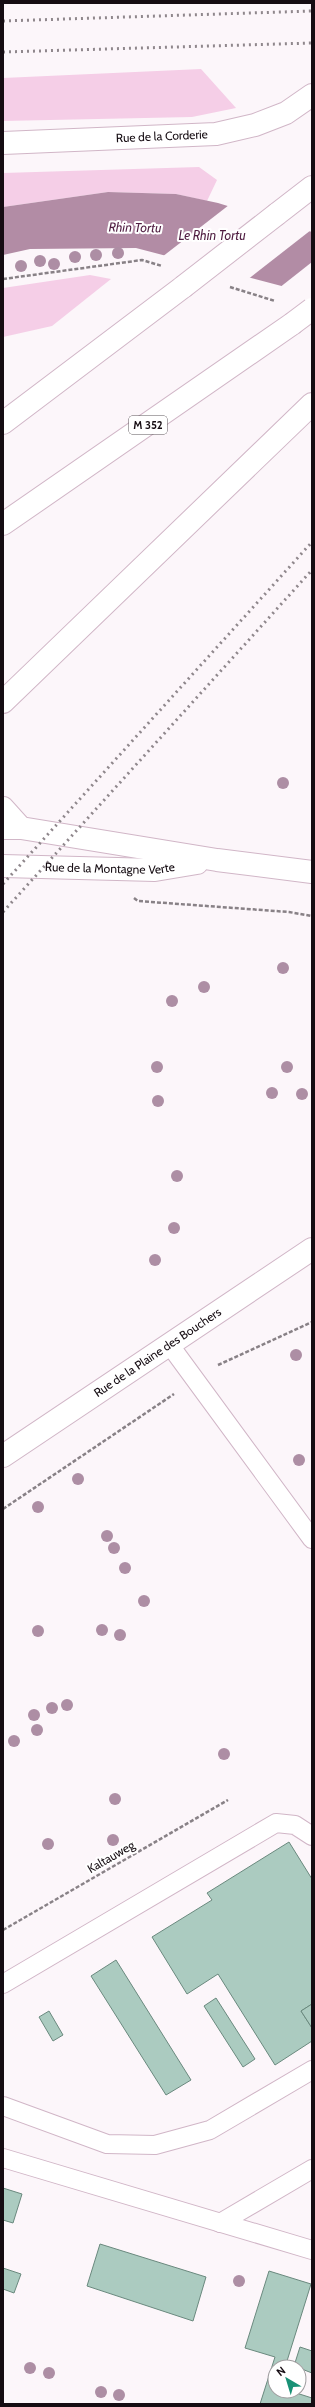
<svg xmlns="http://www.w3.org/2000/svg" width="315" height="2407" viewBox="0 0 315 2407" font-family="Cabin,sans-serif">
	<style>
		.green { fill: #f5cee7 }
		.water { fill: #b28ca5 }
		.pier { fill: #fcf6fa }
		.building { fill: #abcbc0; stroke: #6a897e }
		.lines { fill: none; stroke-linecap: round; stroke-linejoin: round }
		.service-casing { stroke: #d1b6c7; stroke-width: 20 }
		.tertiary-casing { stroke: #d1b6c7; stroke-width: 24 }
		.secondary-casing { stroke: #d1b6c7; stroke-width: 24 }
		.trunk-casing { stroke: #d1b6c7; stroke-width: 24 }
		.path { stroke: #888186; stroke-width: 2.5; stroke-dasharray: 4 2; stroke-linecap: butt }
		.service { stroke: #fff; stroke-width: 18 }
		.tertiary { stroke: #fff; stroke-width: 22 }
		.secondary { stroke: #fff; stroke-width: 22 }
		.trunk { stroke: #fff; stroke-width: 22 }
		.rail { stroke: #8f878c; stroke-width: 3; stroke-dasharray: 2 4; stroke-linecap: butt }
		.trunk-bridge-casing { stroke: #d1b6c7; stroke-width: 24; stroke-linecap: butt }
		.trunk-bridge { stroke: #fff; stroke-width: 22 }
		.tree { fill: #ad8ea4 }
		.labels { text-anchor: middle; stroke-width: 4; stroke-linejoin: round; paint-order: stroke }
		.shield { fill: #fff; stroke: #5b5559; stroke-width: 1 }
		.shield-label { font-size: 11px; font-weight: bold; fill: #150c12 }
		.street-label { font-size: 12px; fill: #150c12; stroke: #fff }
		.water-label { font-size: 13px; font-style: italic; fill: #501e42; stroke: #fff }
	</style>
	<rect width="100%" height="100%" fill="#fcf6fa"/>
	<g class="green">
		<path d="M201,69L236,108L192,117L3,121V78Z"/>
		<path d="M199,167L217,180L207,201L176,194L108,192L3,207V173Z"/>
		<path d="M90,275L111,279L52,326L3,337V288Z"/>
	</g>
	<path class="water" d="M108,192L176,194L218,203L312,232V294L136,248L30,249L3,255V207Z"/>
	<g class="pier">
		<path d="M229,205L311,230L247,280L162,257Z"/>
		<path d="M312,262V296L279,288Z"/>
	</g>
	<g class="building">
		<path d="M289,1842L312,1879V2004L301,2011L312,2028V2041L275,2065L218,1974L187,1994L152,1937L212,1900L207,1893Z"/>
		<path d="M116,1960L191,2080L166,2095L91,1976Z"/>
		<path d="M216,1998L255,2059L243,2067L204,2006Z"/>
		<path d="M312,2004V2028L301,2011Z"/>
		<path d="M49,2011L63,2035L53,2041L39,2017Z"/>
		<path d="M3,2188L22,2194L13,2223L3,2220Z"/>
		<path d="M100,2244L206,2277L193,2321L87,2286Z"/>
		<path d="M3,2268L21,2274L14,2293L3,2289Z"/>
		<path d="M269,2271L311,2284L287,2361L282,2367H275V2391H290L312,2398V2404H260L275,2357L245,2348Z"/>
		<path d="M300,2347L312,2351V2373L294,2366Z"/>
	</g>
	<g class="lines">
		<g class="service-casing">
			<g id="service">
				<path d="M169,1344L312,1539"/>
				<path d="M3,1984L276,1823L295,1825L312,1836"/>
				<path d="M3,2106L107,2144L155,2145L210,2130L312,2070"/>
				<path d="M3,2158L312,2250"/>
				<path d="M220,2223L312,2169"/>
			</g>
		</g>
		<g class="tertiary-casing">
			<g id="tertiary">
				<path d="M3,808L21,828"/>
				<path d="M3,828H21L217,860L312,872"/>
				<path id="s1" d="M3,866L155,870L197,863"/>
				<path id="s2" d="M3,1456L312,1249"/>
			</g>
		</g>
		<g class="secondary-casing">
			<g id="secondary">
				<path id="s3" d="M3,143L216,134L255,125L286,113L312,95"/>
				<path d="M3,702L312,404"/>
			</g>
		</g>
		<g class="trunk-casing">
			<g id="trunk">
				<path d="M277,214L312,187"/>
				<path d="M3,423L183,287"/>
				<path d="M3,524L292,324"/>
			</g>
		</g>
		<g class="path">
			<path d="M3,279L142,260L162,266"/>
			<path d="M230,287L275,301"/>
			<path d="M134,898L138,901L289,912L312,916"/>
			<path d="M218,1365L312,1322"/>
			<path d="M3,1509L174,1394"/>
			<path d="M3,1930L228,1800"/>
		</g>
		<use href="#service" class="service"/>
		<use href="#tertiary" class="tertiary"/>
		<use href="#secondary" class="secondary"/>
		<use href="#trunk" class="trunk"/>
		<g class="rail">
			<path d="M3,21L312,11"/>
			<path d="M3,52L312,43"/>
			<path d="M3,884L312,542"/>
			<path d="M3,912L312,570"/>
		</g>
		<g class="trunk-bridge-casing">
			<g id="trunk-bridge">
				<path d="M183,287L277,214"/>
				<path d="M292,324L312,309"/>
			</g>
		</g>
		<use href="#trunk-bridge" class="trunk-bridge"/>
	</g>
	<g class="tree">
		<circle cx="118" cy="253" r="6"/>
		<circle cx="96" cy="255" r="6"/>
		<circle cx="75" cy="257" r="6"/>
		<circle cx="40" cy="261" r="6"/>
		<circle cx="54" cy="264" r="6"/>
		<circle cx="21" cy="266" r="6"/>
		<circle cx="283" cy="783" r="6"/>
		<circle cx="283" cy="968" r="6"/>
		<circle cx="204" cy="987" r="6"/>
		<circle cx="172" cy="1001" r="6"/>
		<circle cx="157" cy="1067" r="6"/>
		<circle cx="287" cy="1067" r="6"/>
		<circle cx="272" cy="1093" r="6"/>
		<circle cx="302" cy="1094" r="6"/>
		<circle cx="158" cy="1101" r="6"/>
		<circle cx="177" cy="1176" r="6"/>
		<circle cx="174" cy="1228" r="6"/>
		<circle cx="155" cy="1260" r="6"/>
		<circle cx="296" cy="1355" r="6"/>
		<circle cx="299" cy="1460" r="6"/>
		<circle cx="78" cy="1479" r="6"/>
		<circle cx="38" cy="1507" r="6"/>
		<circle cx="107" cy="1536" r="6"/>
		<circle cx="114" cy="1548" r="6"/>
		<circle cx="125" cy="1568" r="6"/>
		<circle cx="144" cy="1601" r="6"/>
		<circle cx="102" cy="1630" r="6"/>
		<circle cx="38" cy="1631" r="6"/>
		<circle cx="120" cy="1635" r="6"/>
		<circle cx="67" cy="1705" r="6"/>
		<circle cx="52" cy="1708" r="6"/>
		<circle cx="34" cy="1715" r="6"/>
		<circle cx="37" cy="1730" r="6"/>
		<circle cx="14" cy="1741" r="6"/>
		<circle cx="224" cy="1754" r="6"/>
		<circle cx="115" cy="1799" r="6"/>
		<circle cx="113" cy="1840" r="6"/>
		<circle cx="48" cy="1844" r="6"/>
		<circle cx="239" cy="2281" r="6"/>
		<circle cx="30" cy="2368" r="6"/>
		<circle cx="49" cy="2373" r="6"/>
		<circle cx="101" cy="2392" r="6"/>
		<circle cx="119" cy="2395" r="6"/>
	</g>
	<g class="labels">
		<rect class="shield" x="129" y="416" width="38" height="18" rx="3"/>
		<g class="shield-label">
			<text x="148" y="429">M 352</text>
		</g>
		<g class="street-label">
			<text dy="4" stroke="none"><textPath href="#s3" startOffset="159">Rue de la Corderie</textPath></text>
			<text dy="4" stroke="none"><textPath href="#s1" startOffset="107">Rue de la Montagne Verte</textPath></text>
			<text dy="4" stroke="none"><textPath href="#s2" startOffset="186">Rue de la Plaine des Bouchers</textPath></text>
			<text transform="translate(111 1857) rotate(-30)" y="4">Kaltauweg</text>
		</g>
		<g class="water-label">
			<text transform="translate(135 227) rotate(1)" y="5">Rhin Tortu</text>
			<text x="212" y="240">Le Rhin Tortu</text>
		</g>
	</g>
	<rect width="315" height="2407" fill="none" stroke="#150c12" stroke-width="8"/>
	<g transform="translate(287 2379) rotate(322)"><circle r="19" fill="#ffffff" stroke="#a19ea0"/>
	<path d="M0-3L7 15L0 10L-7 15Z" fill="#199176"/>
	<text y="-6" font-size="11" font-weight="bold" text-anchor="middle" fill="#150c12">N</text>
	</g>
</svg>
